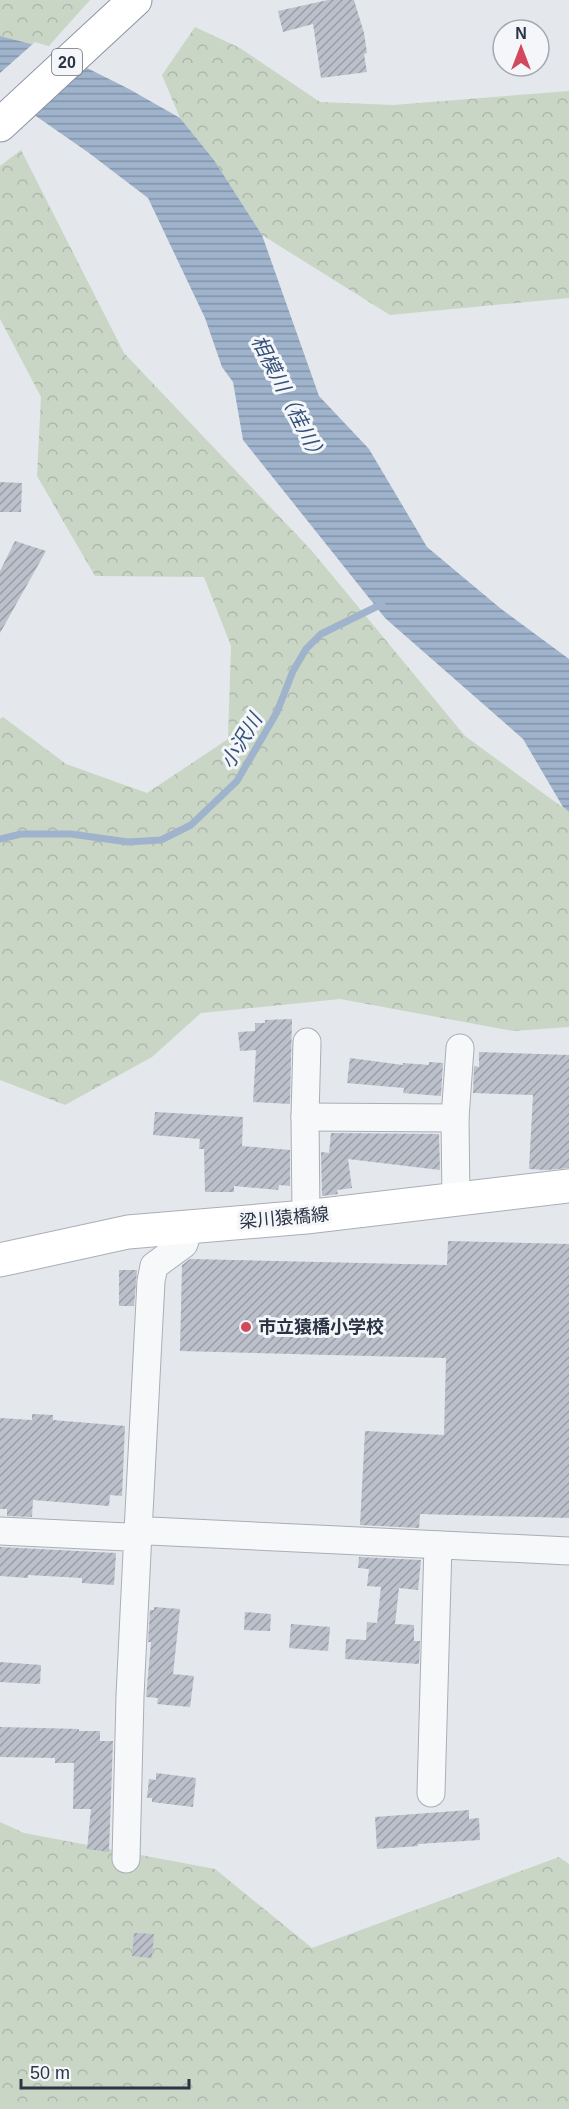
<svg xmlns="http://www.w3.org/2000/svg" width="569" height="2109" viewBox="0 0 569 2109" font-family="Arial,'Noto Sans JP',sans-serif">
	<style>
		.forest { fill: url(#forest-crowns) }
		.water { fill: url(#water-rules) }
		.pier { fill: #e4e7ec }
		.lines { fill: none; stroke-linecap: round; stroke-linejoin: round }
		.stream { stroke: #9fb4cc; stroke-width: 7 }
		.building { fill: url(#building-hatch) }
		.minor-casing { stroke: #a9aeb7; stroke-width: 29 }
		.secondary-casing { stroke: #a9aeb7; stroke-width: 35 }
		.trunk-casing { stroke: #8b94a3; stroke-width: 35 }
		.minor { stroke: #f7f8fa; stroke-width: 27 }
		.secondary { stroke: #fff; stroke-width: 33 }
		.trunk { stroke: #fff; stroke-width: 33 }
		.poi-dot { fill: #d1495b; stroke: #f4f6f9; stroke-width: 2 }
		.labels { text-anchor: middle; stroke-width: 6; stroke-linejoin: round; paint-order: stroke }
		.shield { fill: #f4f6f9; stroke: #676e7b; stroke-width: 1.5 }
		.shield-label { font-size: 16px; font-weight: bold; fill: #2b3445 }
		.street-label { font-size: 18px; fill: #2b3445; stroke: #f4f6f9 }
		.poi-label { font-size: 18px; font-weight: bold; fill: #2b3445; stroke: #f4f6f9; text-anchor: start }
		.water-label { font-size: 20px; font-style: italic; fill: #34527a; stroke: #f4f6f9 }
	</style>
	<defs>
		<pattern id="forest-crowns" width="20" height="18" patternUnits="userSpaceOnUse" patternTransform="scale(1.5)"><rect width="20" height="18" fill="#c9d6c5"/><path d="M2 6a3 3 0 1 1 6 0M12 15a3 3 0 1 1 6 0" fill="none" stroke="#adb8ab"/></pattern>
		<pattern id="water-rules" width="6" height="5" patternUnits="userSpaceOnUse" patternTransform="scale(1.5)"><rect width="6" height="5" fill="#9fb4cc"/><path d="M0 2.5h6" fill="none" stroke="#8293a7"/></pattern>
		<pattern id="building-hatch" width="6" height="6" patternUnits="userSpaceOnUse" patternTransform="scale(1.5)"><rect width="6" height="6" fill="#bbc0ca"/><path d="M-1 1l2-2M0 6l6-6M5 7l2-2" fill="none" stroke="#989da6"/></pattern>
	</defs>
	<rect width="100%" height="100%" fill="#e4e7ec"/>
	<g class="forest">
		<path d="M0,0H90L47,48L0,36Z"/>
		<path d="M195,27L240,48L320,102L393,105L569,91V298L390,315L262,235L214,160L180,118L162,75Z"/>
		<path d="M21,150L124,353L312,551L465,736L569,812V1027L513,1031L340,999L201,1013L152,1057L65,1105L0,1080V719L3,717L66,764L147,793L228,739L231,646L204,577L95,576L37,476L41,397L0,319V166Z"/>
		<path d="M0,1822L24,1833L215,1869L312,1948L559,1857L569,1864V2109H0Z"/>
	</g>
	<path class="water" d="M0,36L47,48L129,89L180,118L214,160L262,235L319,396L369,449L427,547L500,608L569,659V812L563,807L523,739L385,618L243,440L233,382L222,367L205,318L148,198L89,153L0,91Z"/>
	<path class="pier" d="M35,42L48,46L81,62L27,113L0,95V73Z"/>
	<g class="lines">
		<path class="stream" d="M0,839L21,834H71L128,842L161,840L191,825L237,781L277,712L293,671L306,649L321,634L382,604"/>
	</g>
	<g class="building">
		<path d="M328,0H354L364,33L367,53L364,54L367,72L321,78L313,24L283,32L278,11Z"/>
		<path d="M0,482L22,483L21,512H0Z"/>
		<path d="M15,541L46,551L0,633V571Z"/>
		<path d="M292,1019L290,1104L253,1102L256,1050L240,1051L238,1032L255,1031V1023H265V1020Z"/>
		<path d="M479,1052L569,1055V1168L547,1170L529,1169L533,1095L473,1093L474,1066L479,1067Z"/>
		<path d="M350,1058L403,1065V1063L429,1065V1062L443,1063L441,1096L403,1093L404,1088L347,1083Z"/>
		<path d="M155,1112L243,1117L242,1146L290,1150V1186L279,1185L278,1190L234,1186V1192H205L204,1149H199L200,1139L153,1135Z"/>
		<path d="M331,1133L439,1134L440,1170L348,1159L352,1188L337,1190L338,1194L322,1196L321,1152L329,1153Z"/>
		<path d="M448,1241L569,1244V1518L420,1514L419,1528L360,1525L365,1431L444,1435L446,1358L180,1351L182,1265L190,1259L447,1265Z"/>
		<path d="M119,1270H137L134,1306H119Z"/>
		<path d="M32,1414L53,1415V1420L125,1426L122,1496L110,1495L109,1506L33,1500L32,1517L7,1516V1509H0V1418L32,1420Z"/>
		<path d="M0,1547L116,1553L114,1585L82,1583V1578L28,1575V1578L0,1576Z"/>
		<path d="M359,1557L421,1560L418,1590L399,1588L395,1624L414,1625V1641H420L419,1664L345,1659L346,1639L366,1640L367,1622L377,1623L381,1587L367,1586L369,1569L358,1568Z"/>
		<path d="M154,1607L180,1609L173,1674L194,1676L190,1707L157,1704L158,1698L146,1697L151,1642H148L150,1610H154Z"/>
		<path d="M245,1612L271,1614L270,1631L244,1630Z"/>
		<path d="M291,1624L330,1627L328,1651L289,1648Z"/>
		<path d="M0,1662L41,1665L40,1684L0,1682Z"/>
		<path d="M0,1727L79,1729V1731H100V1741H113L109,1852L87,1849L91,1809H73L74,1763H55V1758L0,1757Z"/>
		<path d="M156,1773L196,1778L193,1807L152,1802V1798H147L149,1779L156,1780Z"/>
		<path d="M469,1810V1819L479,1818L480,1840L418,1844V1846L377,1849L375,1817Z"/>
		<path d="M134,1933L154,1934L152,1958L132,1956Z"/>
	</g>
	<g class="lines">
		<g class="minor-casing">
			<g id="minor">
				<path d="M305,1117L455,1118"/>
				<path d="M456,1200L455,1118L460,1048"/>
				<path d="M306,1217L305,1117L307,1042"/>
				<path d="M190,1225L184,1244L154,1266L151,1281L138,1532L150,1531L569,1551"/>
				<path d="M0,1531L127,1537L138,1532L130,1696L126,1859"/>
				<path d="M431,1793L438,1545"/>
			</g>
		</g>
		<g class="secondary-casing">
			<path id="secondary" d="M0,1260L128,1232L306,1217L569,1186"/>
		</g>
		<g class="trunk-casing">
			<path id="trunk" d="M0,125L135,0"/>
		</g>
		<use href="#minor" class="minor"/>
		<use href="#secondary" class="secondary"/>
		<use href="#trunk" class="trunk"/>
	</g>
	<circle class="poi-dot" cx="246" cy="1327" r="6"/>
	<g class="labels">
		<rect class="shield" x="52" y="49" width="30" height="26" rx="4.5"/>
		<g class="shield-label">
			<text x="67" y="68">20</text>
		</g>
		<g class="street-label">
			<text transform="translate(284 1218) rotate(-5)" y="6">梁川猿橋線</text>
		</g>
		<g class="poi-label">
			<text x="258" y="1333">市立猿橋小学校</text>
		</g>
		<g class="water-label">
			<text transform="translate(289 399) rotate(63)" y="7">相模川（桂川）</text>
			<text transform="translate(241 741) rotate(-59)" y="7">小沢川</text>
		</g>
	</g>
	<g transform="translate(521 48)"><circle r="28" fill="#f4f6f9" stroke="#a4a8b1" stroke-width="1.5"/>
	<path d="M0-4.5L10 22L0 15L-10 22Z" fill="#d1495b"/>
	<text y="-9" font-size="16" font-weight="bold" text-anchor="middle" fill="#2b3445">N</text>
	</g>
	<path d="M21 2079v9h168v-9" fill="none" stroke="#2b3445" stroke-width="3"/>
	<text x="30" y="2079" font-size="18" fill="#2b3445" stroke="#f4f6f9" stroke-width="4.5" paint-order="stroke">50 m</text>
</svg>
